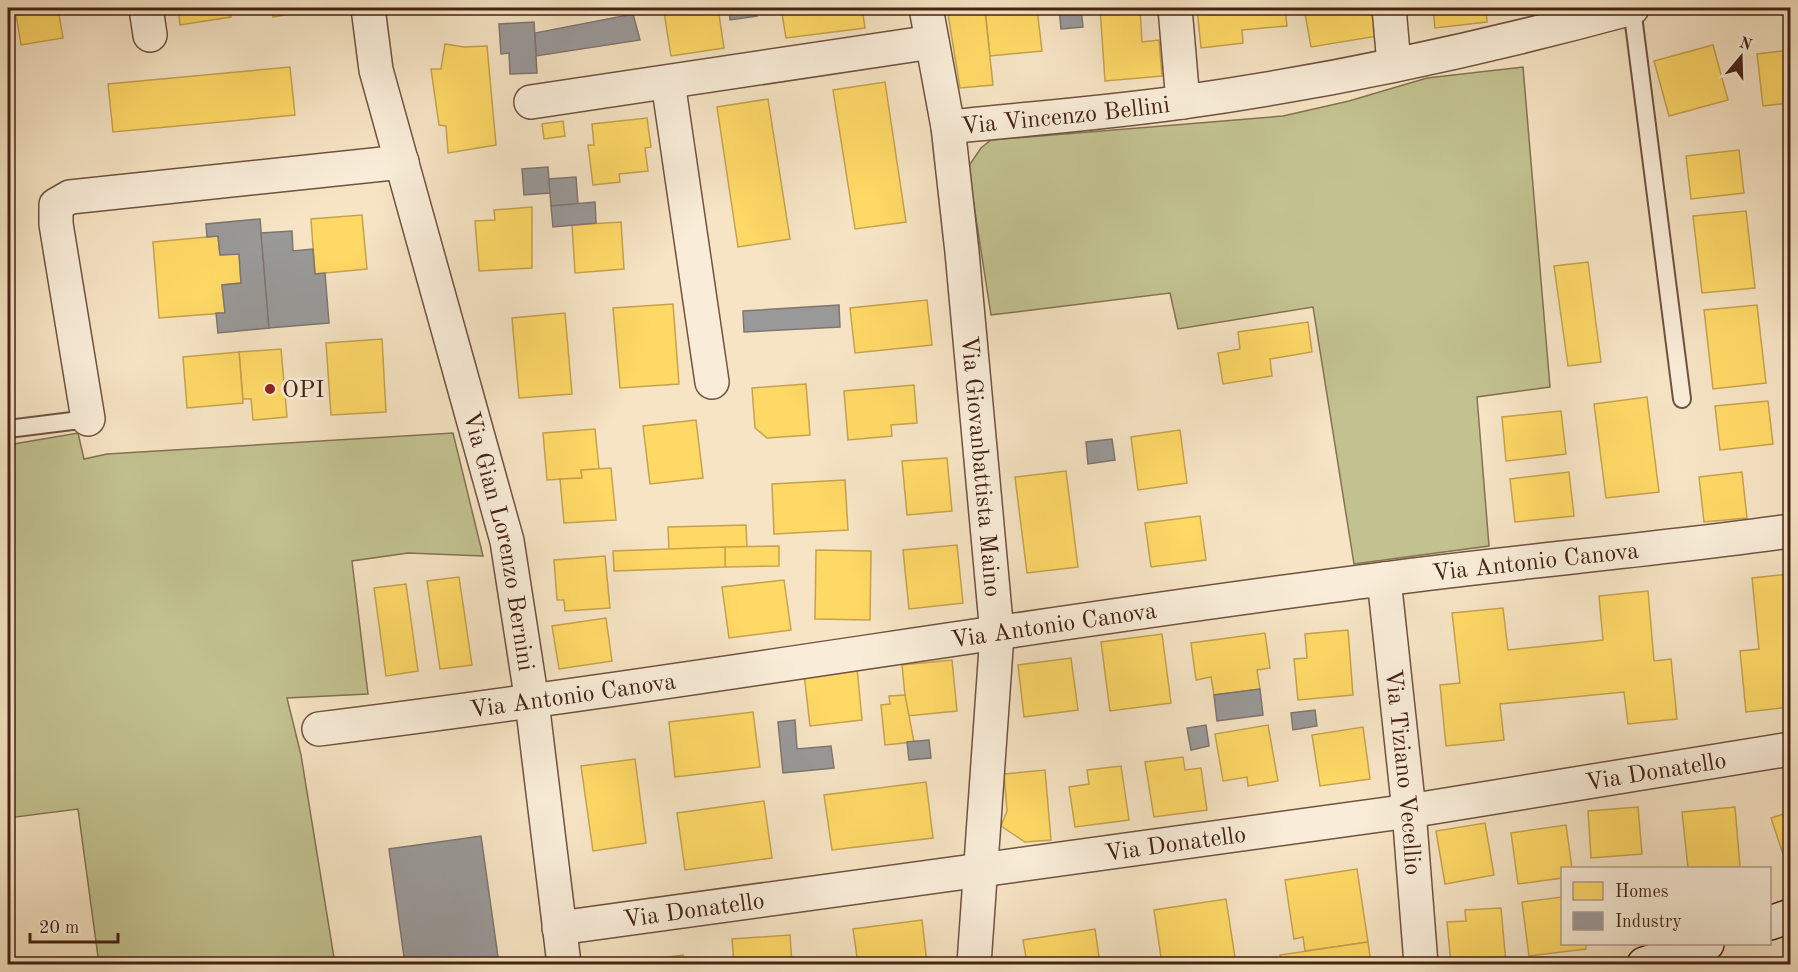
<svg xmlns="http://www.w3.org/2000/svg" width="1798" height="972" viewBox="0 0 1798 972" font-family="'Old Standard TT',serif">
	<style>
		.green { fill: #c2c290; stroke: #847252; stroke-width: 1.5 }
		.homes { fill: #ffd966; stroke: #c7a24d; stroke-width: 1.5 }
		.industry { fill: #999; stroke: #807571; stroke-width: 1.5 }
		.lines { fill: none; stroke-linecap: round; stroke-linejoin: round }
		.lane-casing { stroke: #71523f; stroke-width: 20 }
		.street-casing { stroke: #71523f; stroke-width: 36 }
		.secondary-casing { stroke: #452213; stroke-width: 36 }
		.lane { stroke: #f9edd9; stroke-width: 16 }
		.street { stroke: #f9edd9; stroke-width: 33 }
		.secondary { stroke: #f9edd9; stroke-width: 33 }
		.poi-dot { fill: #8f2418; stroke: #f9edd9; stroke-width: 2 }
		.labels { text-anchor: middle; stroke-width: 6; stroke-linejoin: round; paint-order: stroke }
		.street-label { font-size: 24px; fill: #452213; stroke: #f9edd9 }
		.poi-label { font-size: 24px; fill: #452213; stroke: #f9edd9; text-anchor: start }
	</style>
	<rect width="100%" height="100%" fill="#f6e4c4"/>
	<filter id="stains"><feTurbulence type="fractalNoise" baseFrequency=".00333" numOctaves="4"/><feColorMatrix values="0 0 0 0 .2 0 0 0 0 .09 0 0 0 0 .02 0 0 0 .5 -.17"/></filter>
	<radialGradient id="worn" r=".72"><stop offset=".6" stop-color="#630" stop-opacity="0"/><stop offset="1" stop-color="#630" stop-opacity=".3"/></radialGradient>
	<g class="green">
		<path d="M1523,67L1550,387L1477,397L1489,546L1354,564L1313,307L1178,329L1170,293L991,315L968,167L981,148L991,140L1283,116L1349,101L1427,78Z"/>
		<path d="M78,433L84,459L107,454L453,433L483,556L408,553L352,561L368,694L287,698L301,755L335,964H99L78,809L8,818V445Z"/>
	</g>
	<g class="homes">
		<path d="M15,8H58L63,38L21,45Z"/>
		<path d="M178,8H230L231,17L180,25Z"/>
		<path d="M272,8H323L324,9L273,17Z"/>
		<path d="M694,8H718L724,48L671,56L664,12Z"/>
		<path d="M781,8H862L865,28L786,38Z"/>
		<path d="M985,8H1037L1042,51L990,56Z"/>
		<path d="M1100,8H1140L1142,42L1159,40L1162,76L1105,81Z"/>
		<path d="M1197,8H1285L1287,26L1242,30L1243,43L1201,48Z"/>
		<path d="M1304,8H1373L1378,36L1311,47Z"/>
		<path d="M1433,8H1486L1487,22L1435,28Z"/>
		<path d="M985,11L993,85L960,88L948,14Z"/>
		<path d="M445,44L464,47L487,46L496,145L448,153L446,126L439,125L431,69H441Z"/>
		<path d="M1713,45L1728,100L1669,116L1654,61Z"/>
		<path d="M1790,50V103L1763,106L1757,54Z"/>
		<path d="M290,67L295,115L113,132L108,84Z"/>
		<path d="M885,82L906,222L855,229L833,90Z"/>
		<path d="M768,99L790,239L738,247L717,107Z"/>
		<path d="M647,118L651,147L645,148L648,171L619,174L620,182L593,185L588,145H594L592,124Z"/>
		<path d="M563,121L565,136L544,139L542,124Z"/>
		<path d="M1739,150L1744,193L1691,199L1686,156Z"/>
		<path d="M532,207V268L479,271L475,221L495,220L494,210Z"/>
		<path d="M1746,211L1755,288L1702,293L1693,216Z"/>
		<path d="M362,215L367,269L315,274L311,219Z"/>
		<path d="M621,222L624,269L575,273L572,225Z"/>
		<path d="M218,236L220,255L239,254L241,283L222,285L225,313L159,318L153,242Z"/>
		<path d="M1588,262L1601,362L1568,366L1554,266Z"/>
		<path d="M927,300L932,345L855,353L850,308Z"/>
		<path d="M673,304L679,384L620,388L613,308Z"/>
		<path d="M1757,305L1766,383L1713,389L1704,310Z"/>
		<path d="M565,313L572,394L519,398L512,318Z"/>
		<path d="M1308,322L1312,352L1270,359L1272,376L1223,384L1218,353L1240,349L1238,332Z"/>
		<path d="M382,339L386,412L331,415L326,343Z"/>
		<path d="M281,349L287,417L253,420L251,399H243L239,352Z"/>
		<path d="M239,352L243,403L187,408L183,357Z"/>
		<path d="M806,384L810,435L767,438L755,428L752,388Z"/>
		<path d="M914,385L917,423L891,425L892,436L848,440L844,391Z"/>
		<path d="M1647,397L1659,492L1606,498L1594,404Z"/>
		<path d="M1768,401L1773,444L1720,450L1715,406Z"/>
		<path d="M1561,411L1566,454L1506,461L1502,417Z"/>
		<path d="M696,420L703,478L650,484L643,426Z"/>
		<path d="M595,429L599,469L581,470L582,478L547,480L543,433Z"/>
		<path d="M1180,430L1187,483L1138,490L1131,437Z"/>
		<path d="M947,458L952,511L907,515L902,461Z"/>
		<path d="M611,468L616,520L564,523L560,479L582,478L581,470Z"/>
		<path d="M1066,471L1078,567L1027,573L1015,477Z"/>
		<path d="M1569,472L1574,516L1515,522L1510,479Z"/>
		<path d="M1742,472L1747,518L1704,522L1699,477Z"/>
		<path d="M845,480L848,530L774,534L772,484Z"/>
		<path d="M1200,516L1206,560L1151,567L1145,523Z"/>
		<path d="M746,525L747,547L669,549L668,527Z"/>
		<path d="M957,545L963,603L909,609L903,550Z"/>
		<path d="M779,546V566L725,567V547Z"/>
		<path d="M725,547V567L614,571L613,551Z"/>
		<path d="M816,550L871,551L870,620L815,619Z"/>
		<path d="M605,556L610,608L565,611L564,600H557L554,560Z"/>
		<path d="M1790,574V707L1746,712L1740,651L1759,649L1752,578Z"/>
		<path d="M459,577L472,665L440,669L427,581Z"/>
		<path d="M784,580L791,630L729,638L722,587Z"/>
		<path d="M406,584L418,671L386,676L374,588Z"/>
		<path d="M1648,591L1654,661L1671,659L1677,719L1628,724L1624,692L1500,704L1504,740L1446,746L1440,685L1460,683L1452,613L1503,608L1508,650L1603,640L1599,596Z"/>
		<path d="M606,618L612,661L559,669L552,626Z"/>
		<path d="M1348,630L1353,695L1298,700L1294,659L1307,658L1305,634Z"/>
		<path d="M1265,633L1270,668L1257,670L1260,689L1214,695L1211,677L1196,680L1191,643Z"/>
		<path d="M1162,634L1171,703L1110,711L1101,642Z"/>
		<path d="M1071,658L1078,710L1024,717L1018,665Z"/>
		<path d="M952,660L957,711L907,716L902,665Z"/>
		<path d="M857,668L862,720L810,726L804,674Z"/>
		<path d="M905,695L914,742L885,745L881,705L890,704L889,696Z"/>
		<path d="M753,712L760,767L675,777L669,722Z"/>
		<path d="M1268,725L1278,781L1248,786L1247,777L1223,781L1215,734Z"/>
		<path d="M1363,727L1370,779L1320,786L1312,735Z"/>
		<path d="M1183,757L1185,770L1201,768L1207,810L1154,817L1145,762Z"/>
		<path d="M635,759L646,843L593,851L581,766Z"/>
		<path d="M1121,766L1129,820L1075,827L1069,787L1089,784L1087,770Z"/>
		<path d="M1045,770L1051,840L1025,842L1001,826L1007,811L1004,774Z"/>
		<path d="M926,782L933,838L832,850L824,795Z"/>
		<path d="M764,801L772,858L685,870L677,813Z"/>
		<path d="M1638,807L1642,854L1591,858L1588,811Z"/>
		<path d="M1735,807L1740,867L1688,868L1682,812Z"/>
		<path d="M1790,812V871L1789,872L1771,818Z"/>
		<path d="M1485,823L1494,875L1445,884L1436,831Z"/>
		<path d="M1566,825L1572,868H1562V878L1518,884L1511,833Z"/>
		<path d="M1357,869L1368,942L1305,951L1303,937L1294,939L1285,880Z"/>
		<path d="M1562,897V944H1586V949L1529,956L1522,902Z"/>
		<path d="M1226,899L1236,964H1162L1154,910Z"/>
		<path d="M1501,908L1506,964H1451L1447,922L1466,921L1465,910Z"/>
		<path d="M922,920L927,964H858L853,929Z"/>
		<path d="M1095,929L1100,964H1027L1023,940Z"/>
		<path d="M790,935L792,964H734L732,939Z"/>
		<path d="M1368,942L1371,964H1282L1280,955Z"/>
		<path d="M683,955L684,964H615Z"/>
	</g>
	<g class="industry">
		<path d="M729,8H756L757,16L730,20Z"/>
		<path d="M1059,8H1081L1083,27L1061,29Z"/>
		<path d="M633,14L640,40L536,56L535,33Z"/>
		<path d="M534,22L537,73L510,74L509,53L501,54L499,24Z"/>
		<path d="M548,167L550,193L524,195L522,169Z"/>
		<path d="M576,177L578,204L551,206L549,179Z"/>
		<path d="M595,202L596,223L553,227L551,206Z"/>
		<path d="M260,219L269,328L218,333L216,313H225L222,285L241,283L239,254L220,255L218,236L207,237L206,224Z"/>
		<path d="M292,231L293,251L313,249L315,274L325,273L329,323L269,328L261,233Z"/>
		<path d="M839,305L840,327L744,332L743,311Z"/>
		<path d="M1112,439L1115,460L1088,464L1086,442Z"/>
		<path d="M1260,689L1263,715L1217,721L1214,695Z"/>
		<path d="M1315,710L1317,726L1293,730L1291,713Z"/>
		<path d="M795,720L797,749L831,746L834,768L783,773L778,722Z"/>
		<path d="M1206,725L1209,746L1191,750L1187,728Z"/>
		<path d="M929,740L931,758L909,760L907,742Z"/>
		<path d="M481,836L499,964L527,960L528,964H405L389,849Z"/>
	</g>
	<g class="lines">
		<g class="lane-casing">
			<g id="lane">
				<path d="M1632,8L1682,399"/>
				<path d="M8,429L88,419"/>
			</g>
		</g>
		<g class="street-casing">
			<g id="street">
				<path d="M146,8L150,35"/>
				<path id="s1" d="M368,8L376,70L507,541L532,702L564,964"/>
				<path id="s2" d="M926,8L948,127L962,252L997,634L974,964"/>
				<path d="M1175,8L1183,102"/>
				<path d="M1389,8L1394,64"/>
				<path d="M668,82L712,382"/>
				<path d="M531,102L932,42"/>
				<path id="s3" d="M948,127C1026,119 1105,113 1183,102C1334,81 1485,48 1632,8"/>
				<path d="M88,419L56,224V205L70,197L402,162"/>
				<path id="s4" d="M1384,579L1409,811L1421,964"/>
				<path id="s5" d="M319,729C675,685 1028,624 1383,579C1519,561 1655,550 1790,531"/>
				<path id="s6" d="M559,928L1409,811L1790,749"/>
			</g>
		</g>
		<g class="secondary-casing">
			<g id="secondary">
				<path d="M1770,923L1790,916"/>
				<path d="M1644,964L1707,944"/>
			</g>
		</g>
		<use href="#lane" class="lane"/>
		<use href="#street" class="street"/>
		<use href="#secondary" class="secondary"/>
	</g>
	<circle class="poi-dot" cx="270" cy="389" r="6"/>
	<g class="labels">
		<g class="street-label">
			<text dy="8" stroke="none"><textPath href="#s3" startOffset="118">Via Vincenzo Bellini</textPath></text>
			<text dy="8" stroke="none"><textPath href="#s2" startOffset="462">Via Giovanbattista Maino</textPath></text>
			<text dy="8" stroke="none"><textPath href="#s1" startOffset="550">Via Gian Lorenzo Bernini</textPath></text>
			<text dy="8" stroke="none"><textPath href="#s5" startOffset="1228">Via Antonio Canova</textPath></text>
			<text dy="8" stroke="none"><textPath href="#s5" startOffset="742">Via Antonio Canova</textPath></text>
			<text dy="8" stroke="none"><textPath href="#s5" startOffset="256">Via Antonio Canova</textPath></text>
			<text dy="8" stroke="none"><textPath href="#s6" startOffset="1108">Via Donatello</textPath></text>
			<text dy="8" stroke="none"><textPath href="#s4" startOffset="194">Via Tiziano Vecellio</textPath></text>
			<text dy="8" stroke="none"><textPath href="#s6" startOffset="622">Via Donatello</textPath></text>
			<text dy="8" stroke="none"><textPath href="#s6" startOffset="136">Via Donatello</textPath></text>
		</g>
		<g class="poi-label">
			<text x="282" y="397">OPI</text>
		</g>
	</g>
	<rect width="1798" height="972" fill="none" stroke="#f6e4c4" stroke-width="30"/>
	<rect x="9" y="9" width="1780" height="954" fill="none" stroke="#452213" stroke-width="3"/>
	<rect x="15" y="15" width="1768" height="942" fill="none" stroke="#452213" stroke-width="1.5"/>
	<rect x="1561" y="867" width="210" height="78" fill="#f9edd9" stroke="#b19c8a" stroke-width="1.5"/>
	<rect x="1573" y="882" width="30" height="18" fill="#ffd966" stroke="#b19c8a" stroke-width="1.5"/>
	<text x="1615" y="897" font-size="18" fill="#452213">Homes</text>
	<rect x="1573" y="912" width="30" height="18" fill="#999999" stroke="#b19c8a" stroke-width="1.5"/>
	<text x="1615" y="927" font-size="18" fill="#452213">Industry</text>
	<g transform="translate(1741 57) rotate(19)" stroke="#f9edd9" stroke-width="4.5" paint-order="stroke">
	<path d="M0-4.5L10 22L0 15L-10 22Z" fill="#452213"/>
	<text y="-9" font-size="16" font-weight="bold" text-anchor="middle" fill="#452213">N</text>
	</g>
	<path d="M30 933v9h88v-9" fill="none" stroke="#452213" stroke-width="3"/>
	<text x="39" y="933" font-size="18" fill="#452213" stroke="#f9edd9" stroke-width="4.5" paint-order="stroke">20 m</text>
	<rect width="100%" height="100%" filter="url(#stains)"/>
	<rect width="100%" height="100%" fill="url(#worn)"/>
</svg>
